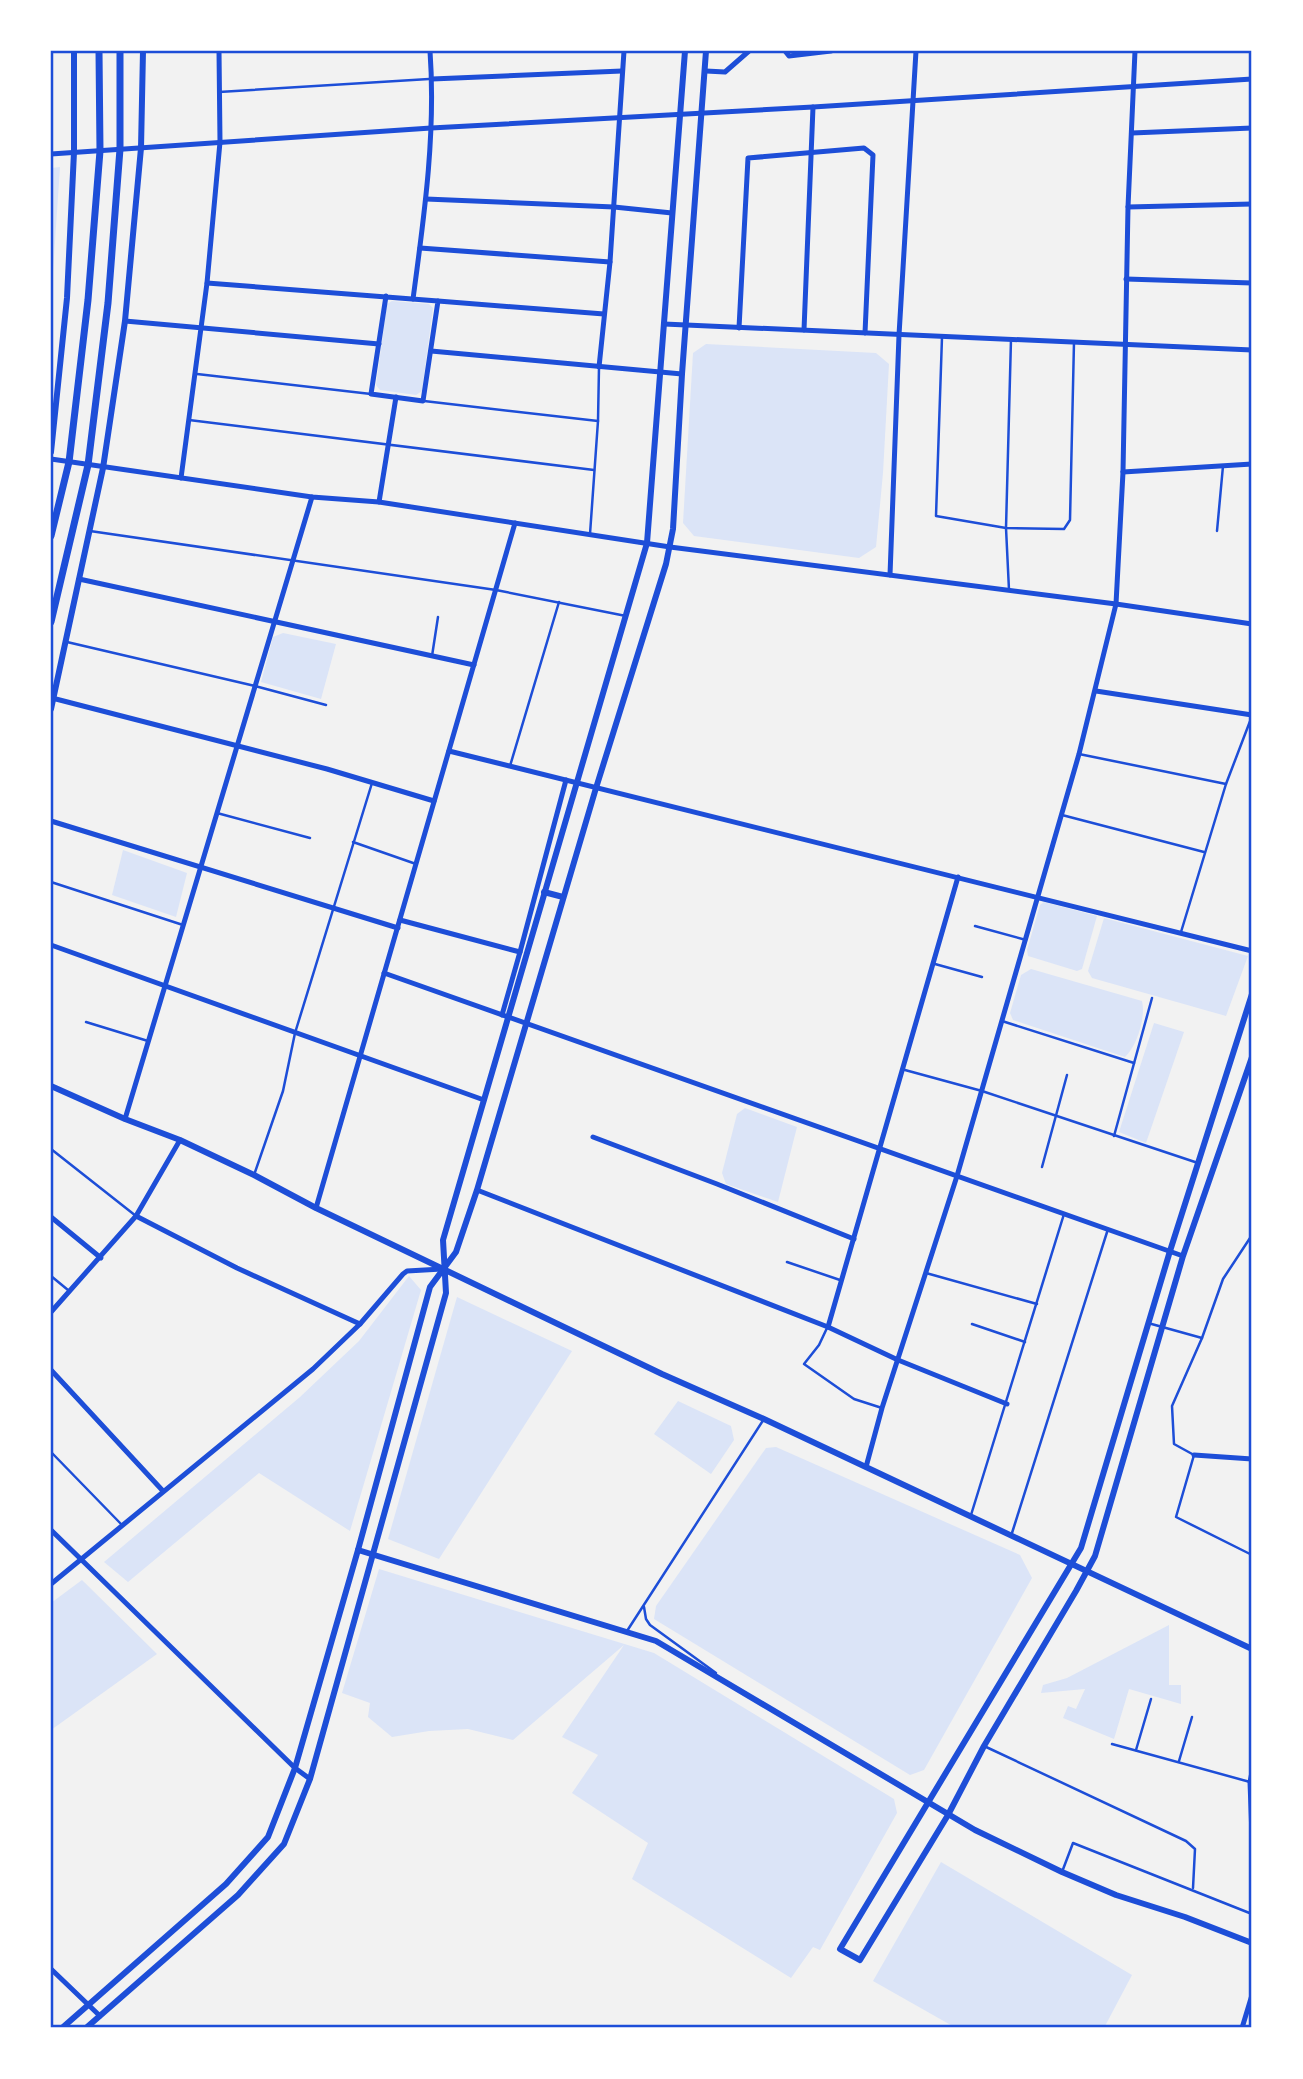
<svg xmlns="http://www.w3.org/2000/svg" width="1303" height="2079" viewBox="0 0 1303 2079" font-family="'DM Sans',sans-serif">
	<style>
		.green { fill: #dbe4f7 }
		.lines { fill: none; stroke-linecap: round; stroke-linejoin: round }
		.service { stroke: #1d4ed8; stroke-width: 2.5 }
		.minor { stroke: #1d4ed8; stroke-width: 5 }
		.tertiary { stroke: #1d4ed8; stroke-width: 6 }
		.secondary { stroke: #1d4ed8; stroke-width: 7 }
		.neatline { fill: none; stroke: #1d4ed8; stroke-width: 2.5 }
	</style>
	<rect width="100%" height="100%" fill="#f2f2f2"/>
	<g class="green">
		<path d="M60,167L51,301V303V168Z"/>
		<path d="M392,301L429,304L433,308L422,391L416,395L380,390L376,385L387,304Z"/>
		<path d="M706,344L876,353L889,364L883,473L876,547L859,558L694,536L683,523L693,353Z"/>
		<path d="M283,633L336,644L321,699L261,682L273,637Z"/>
		<path d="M123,850L187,873L176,917L112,895Z"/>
		<path d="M1044,902L1097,916L1082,969L1077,971L1028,956L1027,950L1040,905Z"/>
		<path d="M1104,918L1248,956L1226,1016L1092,978L1088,971Z"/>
		<path d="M1031,969L1142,1001C1146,1017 1137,1046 1125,1057L1013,1020L1010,1013L1021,975Z"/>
		<path d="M1154,1023L1184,1032L1146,1143L1119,1132Z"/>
		<path d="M745,1108L797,1127L778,1202L726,1184L722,1173L737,1114Z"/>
		<path d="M409,1276L421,1290L350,1531L259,1473L128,1582L104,1562L300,1397L359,1341Z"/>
		<path d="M457,1297L572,1351L439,1559L388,1539Z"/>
		<path d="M678,1401L731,1426L734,1440L711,1474L654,1434Z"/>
		<path d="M776,1447L1020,1555L1032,1578L924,1770L910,1775L654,1619L656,1606L766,1448Z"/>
		<path d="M379,1569L654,1653L894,1799L897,1813L820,1950L813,1947L791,1978L632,1879L648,1843L572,1793L598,1755L562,1737L624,1645L513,1740L468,1729L429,1731L392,1737L368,1717L370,1703L342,1693Z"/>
		<path d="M82,1580L157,1654L51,1730V1603Z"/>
		<path d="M1169,1625V1685H1181V1704L1129,1689L1114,1739L1063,1718L1068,1706L1076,1709L1085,1689L1041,1693L1043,1685L1067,1678Z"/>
		<path d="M941,1862L1132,1975L1104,2028H956L873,1981Z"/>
	</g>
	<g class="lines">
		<g class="service">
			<path d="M219,92L429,79"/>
			<path d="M942,337L936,516L1006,528L1064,529L1070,520L1074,342"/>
			<path d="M197,374L371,394"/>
			<path d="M424,401L598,421"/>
			<path d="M189,420L594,470"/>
			<path d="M90,531L496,590L626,616"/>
			<path d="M1217,531L1223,466"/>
			<path d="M590,534L598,421L599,367"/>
			<path d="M1009,590L1006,528L1011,339"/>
			<path d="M67,642L255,686L326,705"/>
			<path d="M432,656L438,617"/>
			<path d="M1079,754L1226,784"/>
			<path d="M510,766L559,602"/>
			<path d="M217,813L310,838"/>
			<path d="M1062,815L1204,852"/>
			<path d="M353,842L416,864"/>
			<path d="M51,882L183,925"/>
			<path d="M975,926L1026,940"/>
			<path d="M1181,932L1226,784L1252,716"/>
			<path d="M935,964L982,977"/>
			<path d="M1002,1021L1134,1063"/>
			<path d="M86,1022L148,1041"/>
			<path d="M905,1070L982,1091L1198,1163"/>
			<path d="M1114,1136L1152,998"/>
			<path d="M51,1149L136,1216"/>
			<path d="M1042,1167L1067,1075"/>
			<path d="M254,1175L283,1091L295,1033L372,783"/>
			<path d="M787,1262L840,1280"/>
			<path d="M926,1273L1037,1304"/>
			<path d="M51,1276L68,1290"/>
			<path d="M1148,1323L1202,1338L1223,1279L1252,1235"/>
			<path d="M972,1324L1025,1342"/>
			<path d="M827,1328L819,1345L804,1364L854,1399L882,1408"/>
			<path d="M1202,1338L1172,1406L1174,1444L1194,1455L1176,1517L1252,1555"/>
			<path d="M51,1452L122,1525"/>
			<path d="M971,1515L1064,1214"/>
			<path d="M1012,1533L1108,1229"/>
			<path d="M644,1607L646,1619L650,1625L716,1673"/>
			<path d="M627,1631L764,1419"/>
			<path d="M1112,1744L1250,1782"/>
			<path d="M984,1746L1186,1841L1195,1849L1193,1888"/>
			<path d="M1136,1750L1151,1699"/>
			<path d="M1179,1761L1192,1717"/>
			<path d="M1062,1872L1073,1843L1252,1914"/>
		</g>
		<g class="minor">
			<path d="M785,51L789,56L831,51"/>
			<path d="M706,71L725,72L749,51"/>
			<path d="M432,79L622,71"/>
			<path d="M1132,133L1252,128"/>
			<path d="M51,154L431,128L813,107L1252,79"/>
			<path d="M426,199L614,207L672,213"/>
			<path d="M1128,207L1252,204"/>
			<path d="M420,248L610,262"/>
			<path d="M1126,279L1252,283"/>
			<path d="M207,283L438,301L423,401L371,394L386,296"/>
			<path d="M413,299C424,217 436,134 430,51"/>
			<path d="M438,301L604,314"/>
			<path d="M125,321L379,344"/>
			<path d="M664,324L1252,350"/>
			<path d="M739,328L748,158L864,148L873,155L865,333"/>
			<path d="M804,330L813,107"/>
			<path d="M431,351L682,374"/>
			<path d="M599,367L610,262L624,51"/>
			<path d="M51,459L312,497L379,502L670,547L1116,604L1252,624"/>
			<path d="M1123,472L1252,464"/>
			<path d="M181,478L207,283L220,142L219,51"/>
			<path d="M379,502L396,397"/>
			<path d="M890,575L899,335L916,51"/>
			<path d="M79,579L474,665"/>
			<path d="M1096,691L1252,715"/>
			<path d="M52,698L327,769L434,801"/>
			<path d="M449,751L1252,951"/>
			<path d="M51,821L398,928"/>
			<path d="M400,920L520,952L566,780"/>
			<path d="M51,945L484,1100"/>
			<path d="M384,973L1183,1256"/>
			<path d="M502,1015L520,952"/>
			<path d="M125,1119L312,497"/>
			<path d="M593,1137L717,1184L854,1239"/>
			<path d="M477,1190L828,1327L898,1360L1007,1404"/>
			<path d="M316,1208L515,523"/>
			<path d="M136,1216L237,1268L360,1324"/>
			<path d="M51,1217L101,1258"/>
			<path d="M51,1312L136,1216L180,1140"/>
			<path d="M828,1327L958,877"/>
			<path d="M51,1370L163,1491"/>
			<path d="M1194,1455L1252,1459"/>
			<path d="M866,1467L882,1408L957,1176L1079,754L1116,604L1123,472L1128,207L1135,51"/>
			<path d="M51,1530L295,1768L310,1779"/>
			<path d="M51,1584L313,1369L360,1324L403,1274L407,1271L442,1269"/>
			<path d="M1252,1772L1250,1782L1252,1836"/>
			<path d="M51,1969L100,2016"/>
			<path d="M1242,2028L1252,1995"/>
		</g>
		<g class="tertiary">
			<path d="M51,452L67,298L74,152V51"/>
			<path d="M51,709L103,468L125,321L141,148L143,51"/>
			<path d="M544,892L563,897"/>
			<path d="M1252,994L1170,1251L1081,1548L840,1949L860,1960L948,1815L984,1746L1076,1591L1095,1556L1183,1256L1252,1057"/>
			<path d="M51,1086L125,1119L180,1140L254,1175L316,1208L662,1374L764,1419L1252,1649"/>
			<path d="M358,1550L656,1641L975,1830L1062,1872L1116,1895L1185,1917L1252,1943"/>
			<path d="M62,2028L226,1884L268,1837L295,1768L358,1550L430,1287L456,1252L477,1190L596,788L666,564L673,529L682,374L706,51"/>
			<path d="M86,2028L238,1895L284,1844L310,1779L446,1293L443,1240L647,543L685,51"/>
		</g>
		<g class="secondary">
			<path d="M51,536L69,462L88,300L100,151L99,51"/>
			<path d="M51,622L88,465L108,303L120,149V51"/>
		</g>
	</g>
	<rect width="1303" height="2079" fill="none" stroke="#ffffff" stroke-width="105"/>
	<rect x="52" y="52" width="1198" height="1974" class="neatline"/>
</svg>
